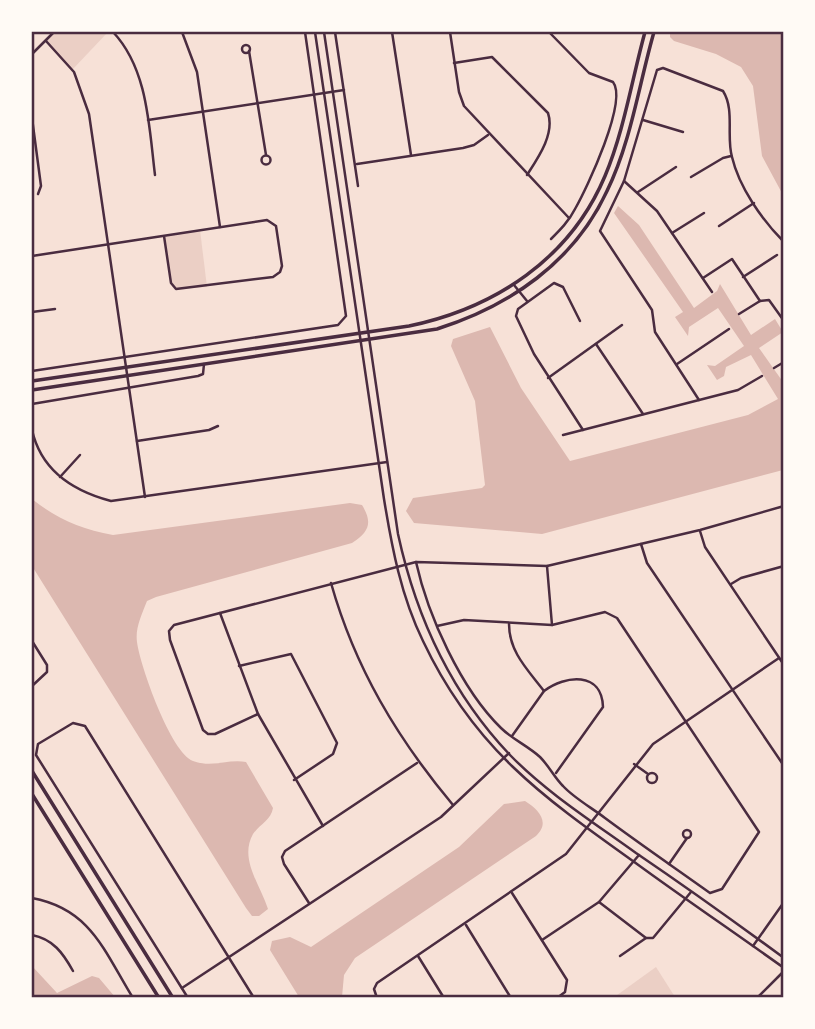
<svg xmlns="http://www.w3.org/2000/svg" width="815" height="1029" viewBox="0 0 815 1029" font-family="Raleway,sans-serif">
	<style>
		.green { fill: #ebcfc5 }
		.water { fill: #dcb8b0 }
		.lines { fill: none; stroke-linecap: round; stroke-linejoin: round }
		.minor { stroke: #4a2c40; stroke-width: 2.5 }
		.tertiary { stroke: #4a2c40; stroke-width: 2.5 }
		.secondary { stroke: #4a2c40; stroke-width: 3.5 }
		.primary { stroke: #4a2c40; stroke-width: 3.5 }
		.neatline { fill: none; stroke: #4a2c40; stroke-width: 2.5 }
	</style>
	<rect width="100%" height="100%" fill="#f7e1d7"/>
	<g class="green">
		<path d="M54,32H108L72,70L46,41Z"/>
		<path d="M200,230L207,287L176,289L171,283L164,236Z"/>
		<path d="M656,967L675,997L613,998Z"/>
	</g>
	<g class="water">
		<path d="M670,32H783V195L762,156L753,86L741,67L716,54L674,41L670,37Z"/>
		<path d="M618,206L639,225L694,308L717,291L720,284L751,335L775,319L783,332L759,348L783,382V470L542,534L414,523L406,511L413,498L482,488L485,485L475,401L451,346L453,339L490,327L521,388L570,461L748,415L778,399L751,355L726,367L724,376L717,380L707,365L715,366L744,346L718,308L689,327L688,336L675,317L683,312L614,213Z"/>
		<path d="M32,499C57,519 81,529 113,535L350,503L362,505C373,523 369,532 352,543L156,597L147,601C142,614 135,628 137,642C140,666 171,753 193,761C211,768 228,759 246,762L273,808C271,820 260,824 253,834C239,859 260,884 268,909L259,916H252L246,908L32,566Z"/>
		<path d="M525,801C538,809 551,822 536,836L355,958L344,975L342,997H299L270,950L272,941L290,937L311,947L459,847L504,804Z"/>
		<path d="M32,966L57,993L92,976L99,978L115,997H32Z"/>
	</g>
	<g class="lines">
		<g class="minor">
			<path d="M113,32C148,69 149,127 155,175"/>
			<path d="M182,32L197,72L220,227"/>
			<path d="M335,32L358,186"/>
			<path d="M392,32L411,155"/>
			<path d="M450,32L459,92L464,106L569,218"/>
			<path d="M549,32L589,73L613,82C628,101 587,188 575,209C569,221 560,230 551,239"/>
			<path d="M46,41L74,72L89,114L145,497"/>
			<circle cx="246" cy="49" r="4"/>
			<path d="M249,51L266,155"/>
			<path d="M32,54L54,32"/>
			<path d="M454,63L492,57L548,113C555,134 538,158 527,175"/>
			<path d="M32,118L41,186L38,194"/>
			<path d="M148,120L344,90"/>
			<path d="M643,120L683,132"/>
			<circle cx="266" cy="160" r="4.5"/>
			<path d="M357,164L463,148L474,145L488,135"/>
			<path d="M691,177L723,158L731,156"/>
			<path d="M624,181L657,211L712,292"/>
			<path d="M638,192L676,167"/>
			<path d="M719,226L754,203"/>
			<path d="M672,233L704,213"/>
			<path d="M32,256C110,244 189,232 267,220L276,226L282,266L280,272L273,277L176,289L171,283L164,236"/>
			<path d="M743,277L777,255"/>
			<path d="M703,278L732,259L760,301L769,300L784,321"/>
			<path d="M514,285L527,301"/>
			<path d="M32,312L55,309"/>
			<path d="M739,314L760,301"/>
			<path d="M580,321L563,287L554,283L518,309L516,316L534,354L583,430"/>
			<path d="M596,344L643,414"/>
			<path d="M677,364L729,329"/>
			<path d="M774,368L784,362"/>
			<path d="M32,371L338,325L346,316L305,32"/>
			<path d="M548,378L622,325"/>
			<path d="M699,400L655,332L652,310L600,231L624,181L657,70L663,68L723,91C735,110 726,136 732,157C739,187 762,220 784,242"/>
			<path d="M32,404L198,376L203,374L204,364"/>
			<path d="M32,430C41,470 73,491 111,501L387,462"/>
			<path d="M563,435L738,390L762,376"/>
			<path d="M137,441L209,430L218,426"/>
			<path d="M60,477L80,455"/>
			<path d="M700,531L705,547L784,665"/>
			<path d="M641,544L647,563L784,766"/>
			<path d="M416,562C428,616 461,689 501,728C512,739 528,746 540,757C549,766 554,777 563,786C574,798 592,808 605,818C640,844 675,868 710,893L722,889L759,832L617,618L605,612L552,625L464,620L437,626"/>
			<path d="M547,566L552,625"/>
			<path d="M331,583C355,668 397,738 453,805"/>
			<path d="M731,584L741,578L784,566"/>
			<path d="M220,613L258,714L323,826"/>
			<path d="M509,624C509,652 528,670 544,691C565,675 602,671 603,707L556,773"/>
			<path d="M32,641L47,665V672L32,686"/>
			<path d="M239,666L291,654L337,743L333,754L294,780"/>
			<path d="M258,714L215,734H208L203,730L170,640L169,631L174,625L416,562L547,566L700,530L784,506"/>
			<path d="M512,736L544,691"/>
			<path d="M634,764L648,774"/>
			<circle cx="652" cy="778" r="5"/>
			<circle cx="687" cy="834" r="4"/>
			<path d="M669,864L687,838"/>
			<path d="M512,893L567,980L565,992L557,998"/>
			<path d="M32,898C91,909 104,951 133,998"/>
			<path d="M599,902L646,938H653L691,892"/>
			<path d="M309,903L284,864L282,857L285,851L417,763"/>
			<path d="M466,925L511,998"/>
			<path d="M32,935C53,939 63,953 73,971"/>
			<path d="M542,940L599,902L639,855"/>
			<path d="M753,946L784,902"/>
			<path d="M418,956L444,998"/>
			<path d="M620,956L646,938"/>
			<path d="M182,988L441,817L509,753"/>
			<path d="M188,998L36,755L38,744L73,723L85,726L254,998"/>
			<path d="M377,998L374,989L377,983L566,854L653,744L779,658"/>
			<path d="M757,998L784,971"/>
		</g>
		<g class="tertiary">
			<path d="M315,32L384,499C392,548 401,596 423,641C474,749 543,797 637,864C685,899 735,933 784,968"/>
			<path d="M324,32L398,534C416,617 451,693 510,755C547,793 593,822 636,853C686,887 735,922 784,958"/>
		</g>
		<g class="secondary">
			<path d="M32,381L409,326C495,308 570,259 605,176C624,131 632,79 645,32"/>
			<path d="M32,390L437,329C510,306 574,262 607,191C631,142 639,84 654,32"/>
		</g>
		<g class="primary">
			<path d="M32,771L173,998"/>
			<path d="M32,794L159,998"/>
		</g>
	</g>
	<rect width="815" height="1029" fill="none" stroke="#fffaf5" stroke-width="66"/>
	<rect x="33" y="33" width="749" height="963" class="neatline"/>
</svg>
